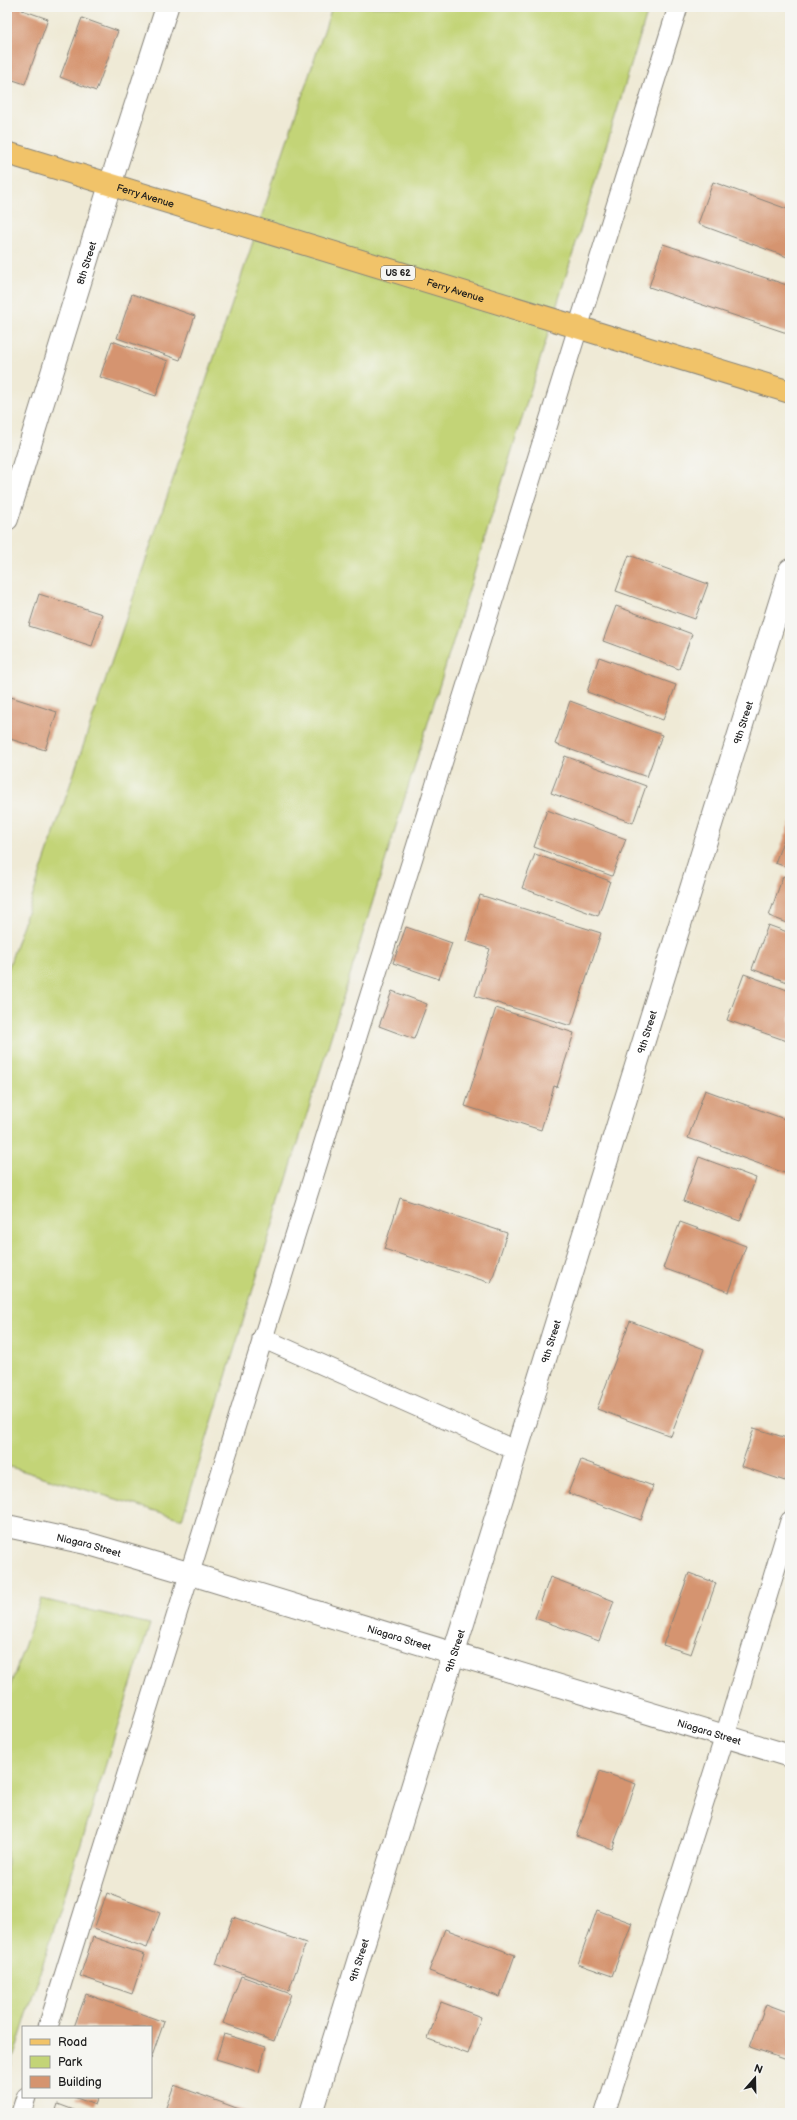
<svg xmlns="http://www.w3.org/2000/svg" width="797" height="2120" viewBox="0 0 797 2120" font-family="'Balsamiq Sans',sans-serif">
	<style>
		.green { fill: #c3d477; stroke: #70784a }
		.building { fill: #d5946f }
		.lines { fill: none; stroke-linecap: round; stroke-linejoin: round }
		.service-casing { stroke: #868379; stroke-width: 21 }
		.minor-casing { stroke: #868379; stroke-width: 24 }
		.tertiary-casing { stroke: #868379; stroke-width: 24 }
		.primary-casing { stroke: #868379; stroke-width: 24 }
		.service { stroke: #fff; stroke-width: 19 }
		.minor { stroke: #fff; stroke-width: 22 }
		.tertiary { stroke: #fff; stroke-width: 22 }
		.primary { stroke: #f1c369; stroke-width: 22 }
		.labels { text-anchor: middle; stroke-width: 3; stroke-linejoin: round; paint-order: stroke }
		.shield { fill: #f6f6f2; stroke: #5d5d5c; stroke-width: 1 }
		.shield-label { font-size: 9px; font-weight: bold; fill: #1c1c1c }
		.street-label { font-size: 10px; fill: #1c1c1c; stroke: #f6f6f2 }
	</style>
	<rect width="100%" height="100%" fill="#f6f6f2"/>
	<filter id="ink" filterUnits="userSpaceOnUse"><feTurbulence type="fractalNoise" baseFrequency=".025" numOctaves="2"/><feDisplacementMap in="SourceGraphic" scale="8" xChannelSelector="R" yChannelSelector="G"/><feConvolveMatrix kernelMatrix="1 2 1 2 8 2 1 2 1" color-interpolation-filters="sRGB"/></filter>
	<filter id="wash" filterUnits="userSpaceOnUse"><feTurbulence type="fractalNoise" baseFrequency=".012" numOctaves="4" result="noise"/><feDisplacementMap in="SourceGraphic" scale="16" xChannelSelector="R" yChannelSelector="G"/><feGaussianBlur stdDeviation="0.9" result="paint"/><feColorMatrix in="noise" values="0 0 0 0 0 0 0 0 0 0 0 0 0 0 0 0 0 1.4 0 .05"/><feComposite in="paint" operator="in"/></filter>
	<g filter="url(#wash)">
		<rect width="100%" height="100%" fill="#efead6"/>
		<g class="green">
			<path d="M332,7H649L182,1519L7,1466V972Z"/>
			<path d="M41,1599L150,1624L7,2078V1695Z"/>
		</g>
		<g id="blocks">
			<g class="building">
				<path d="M7,7H23L22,10L48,19L25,84L7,78Z"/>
				<path d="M82,18L118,31L96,91L60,77Z"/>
				<path d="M713,182L790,210V258L698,224Z"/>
				<path d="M663,244L790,286V334L649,287Z"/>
				<path d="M132,294L195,316L180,360L117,338Z"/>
				<path d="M112,341L168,361L156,396L100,377Z"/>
				<path d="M629,555L708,584L695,619L616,591Z"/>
				<path d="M39,594L102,614L92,646L29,626Z"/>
				<path d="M616,606L692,634L679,669L603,641Z"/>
				<path d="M599,657L676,685L663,720L587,692Z"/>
				<path d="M11,697L57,712L45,750L7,738V709Z"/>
				<path d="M570,701L662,735L647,777L555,744Z"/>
				<path d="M565,756L646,786L633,823L551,793Z"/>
				<path d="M547,810L626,839L612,876L534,847Z"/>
				<path d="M790,822V868L775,863Z"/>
				<path d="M535,854L610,881L598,916L522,888Z"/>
				<path d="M783,876L790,879V924L769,916Z"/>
				<path d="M480,895L601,933L571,1026L475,996L490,949L466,941Z"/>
				<path d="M768,925L790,933V983L752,969Z"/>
				<path d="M406,927L452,943L439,979L393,963Z"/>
				<path d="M744,974L790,991V1042L727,1020Z"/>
				<path d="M392,991L427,1004L414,1039L379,1026Z"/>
				<path d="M496,1008L574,1033L557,1087L554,1086L541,1130L465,1106Z"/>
				<path d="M705,1090L790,1121V1175L688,1138Z"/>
				<path d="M699,1157L756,1178L740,1221L683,1201Z"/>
				<path d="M400,1198L507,1233L491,1283L384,1249Z"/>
				<path d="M680,1222L746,1246L729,1292L663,1268Z"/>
				<path d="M630,1321L704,1349L671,1436L597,1409Z"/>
				<path d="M754,1428L790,1439V1467L785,1481L741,1466Z"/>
				<path d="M581,1460L653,1486L641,1520L568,1493Z"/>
				<path d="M689,1573L716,1583L691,1654L663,1645Z"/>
				<path d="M550,1577L614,1601L599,1641L535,1618Z"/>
				<path d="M600,1771L636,1784L612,1849L576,1836Z"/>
				<path d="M107,1893L160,1913L147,1948L94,1929Z"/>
				<path d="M597,1910L632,1923L612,1976L578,1964Z"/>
				<path d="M233,1917L306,1943L289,1990L216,1964Z"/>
				<path d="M445,1929L515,1955L500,1997L429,1971Z"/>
				<path d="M93,1937L145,1955L132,1994L80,1976Z"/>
				<path d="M241,1976L291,1994L274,2041L223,2023Z"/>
				<path d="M86,1994L164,2022L151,2059V2027H74Z"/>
				<path d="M441,2002L481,2017L468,2054L428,2039Z"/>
				<path d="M766,2004L790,2013V2061L750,2047Z"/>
				<path d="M224,2034L266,2047L259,2072L216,2059Z"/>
				<path d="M174,2085L250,2113H164Z"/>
				<path d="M74,2097H98L95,2105Z"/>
				<path d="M58,2104L82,2113H55Z"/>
			</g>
		</g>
	</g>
	<g filter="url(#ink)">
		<use href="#blocks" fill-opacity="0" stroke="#868379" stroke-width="1"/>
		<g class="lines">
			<g class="service-casing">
				<g id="service">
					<path d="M262,1338L517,1451"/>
					<path d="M48,2027C256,1353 472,682 678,7"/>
					<path d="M21,2113L26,2097"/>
					<path d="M605,2113L725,1736L790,1521"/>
				</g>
			</g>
			<g class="minor-casing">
				<g id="minor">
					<path id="s1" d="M7,519L110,185L167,7"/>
					<path id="s2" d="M311,2113L790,570"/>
				</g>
			</g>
			<g class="tertiary-casing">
				<g id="tertiary">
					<path id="s3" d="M7,1526L86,1543L188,1573L790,1756"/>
				</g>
			</g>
			<g class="primary-casing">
				<g id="primary">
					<path id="s4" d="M7,153L790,392"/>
				</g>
			</g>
			<use href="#service" class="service"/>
			<use href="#minor" class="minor"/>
			<use href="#tertiary" class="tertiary"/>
			<use href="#primary" class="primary"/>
		</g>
	</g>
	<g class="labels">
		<rect class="shield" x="381" y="266" width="34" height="14" rx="3"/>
		<g class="shield-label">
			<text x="398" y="276">US 62</text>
		</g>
		<g class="street-label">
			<text dy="4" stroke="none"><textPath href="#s4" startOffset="145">Ferry Avenue</textPath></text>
			<text dy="4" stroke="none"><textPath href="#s1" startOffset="268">8th Street</textPath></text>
			<text dy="4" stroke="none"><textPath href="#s4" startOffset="469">Ferry Avenue</textPath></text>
			<text dy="4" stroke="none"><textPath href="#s2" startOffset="1456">9th Street</textPath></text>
			<text dy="4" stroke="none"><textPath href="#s2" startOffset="1132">9th Street</textPath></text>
			<text dy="4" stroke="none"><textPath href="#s2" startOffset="808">9th Street</textPath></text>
			<text dy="4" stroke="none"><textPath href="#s3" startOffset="84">Niagara Street</textPath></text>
			<text dy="4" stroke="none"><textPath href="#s3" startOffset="408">Niagara Street</textPath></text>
			<text dy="4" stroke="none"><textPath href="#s2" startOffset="484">9th Street</textPath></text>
			<text dy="4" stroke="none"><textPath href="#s3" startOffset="732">Niagara Street</textPath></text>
			<text dy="4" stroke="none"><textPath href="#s2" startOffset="160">9th Street</textPath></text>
		</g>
	</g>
	<rect width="797" height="2120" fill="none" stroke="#f6f6f2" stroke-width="24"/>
	<rect x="22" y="2026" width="130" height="72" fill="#f6f6f2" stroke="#9f9f9c"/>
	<rect x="30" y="2039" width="20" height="6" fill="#f1c369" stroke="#9f9f9c"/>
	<text x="58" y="2046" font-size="12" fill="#1c1c1c">Road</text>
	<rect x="30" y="2056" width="20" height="12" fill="#c3d477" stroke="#9f9f9c"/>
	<text x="58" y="2066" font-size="12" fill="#1c1c1c">Park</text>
	<rect x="30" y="2076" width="20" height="12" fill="#d5946f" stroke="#9f9f9c"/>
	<text x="58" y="2086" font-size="12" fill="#1c1c1c">Building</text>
	<g transform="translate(755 2078) rotate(20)" stroke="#f6f6f2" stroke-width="3" paint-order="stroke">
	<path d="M0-3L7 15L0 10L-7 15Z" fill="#1c1c1c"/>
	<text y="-6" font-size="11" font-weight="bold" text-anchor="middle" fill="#1c1c1c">N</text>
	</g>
</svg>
